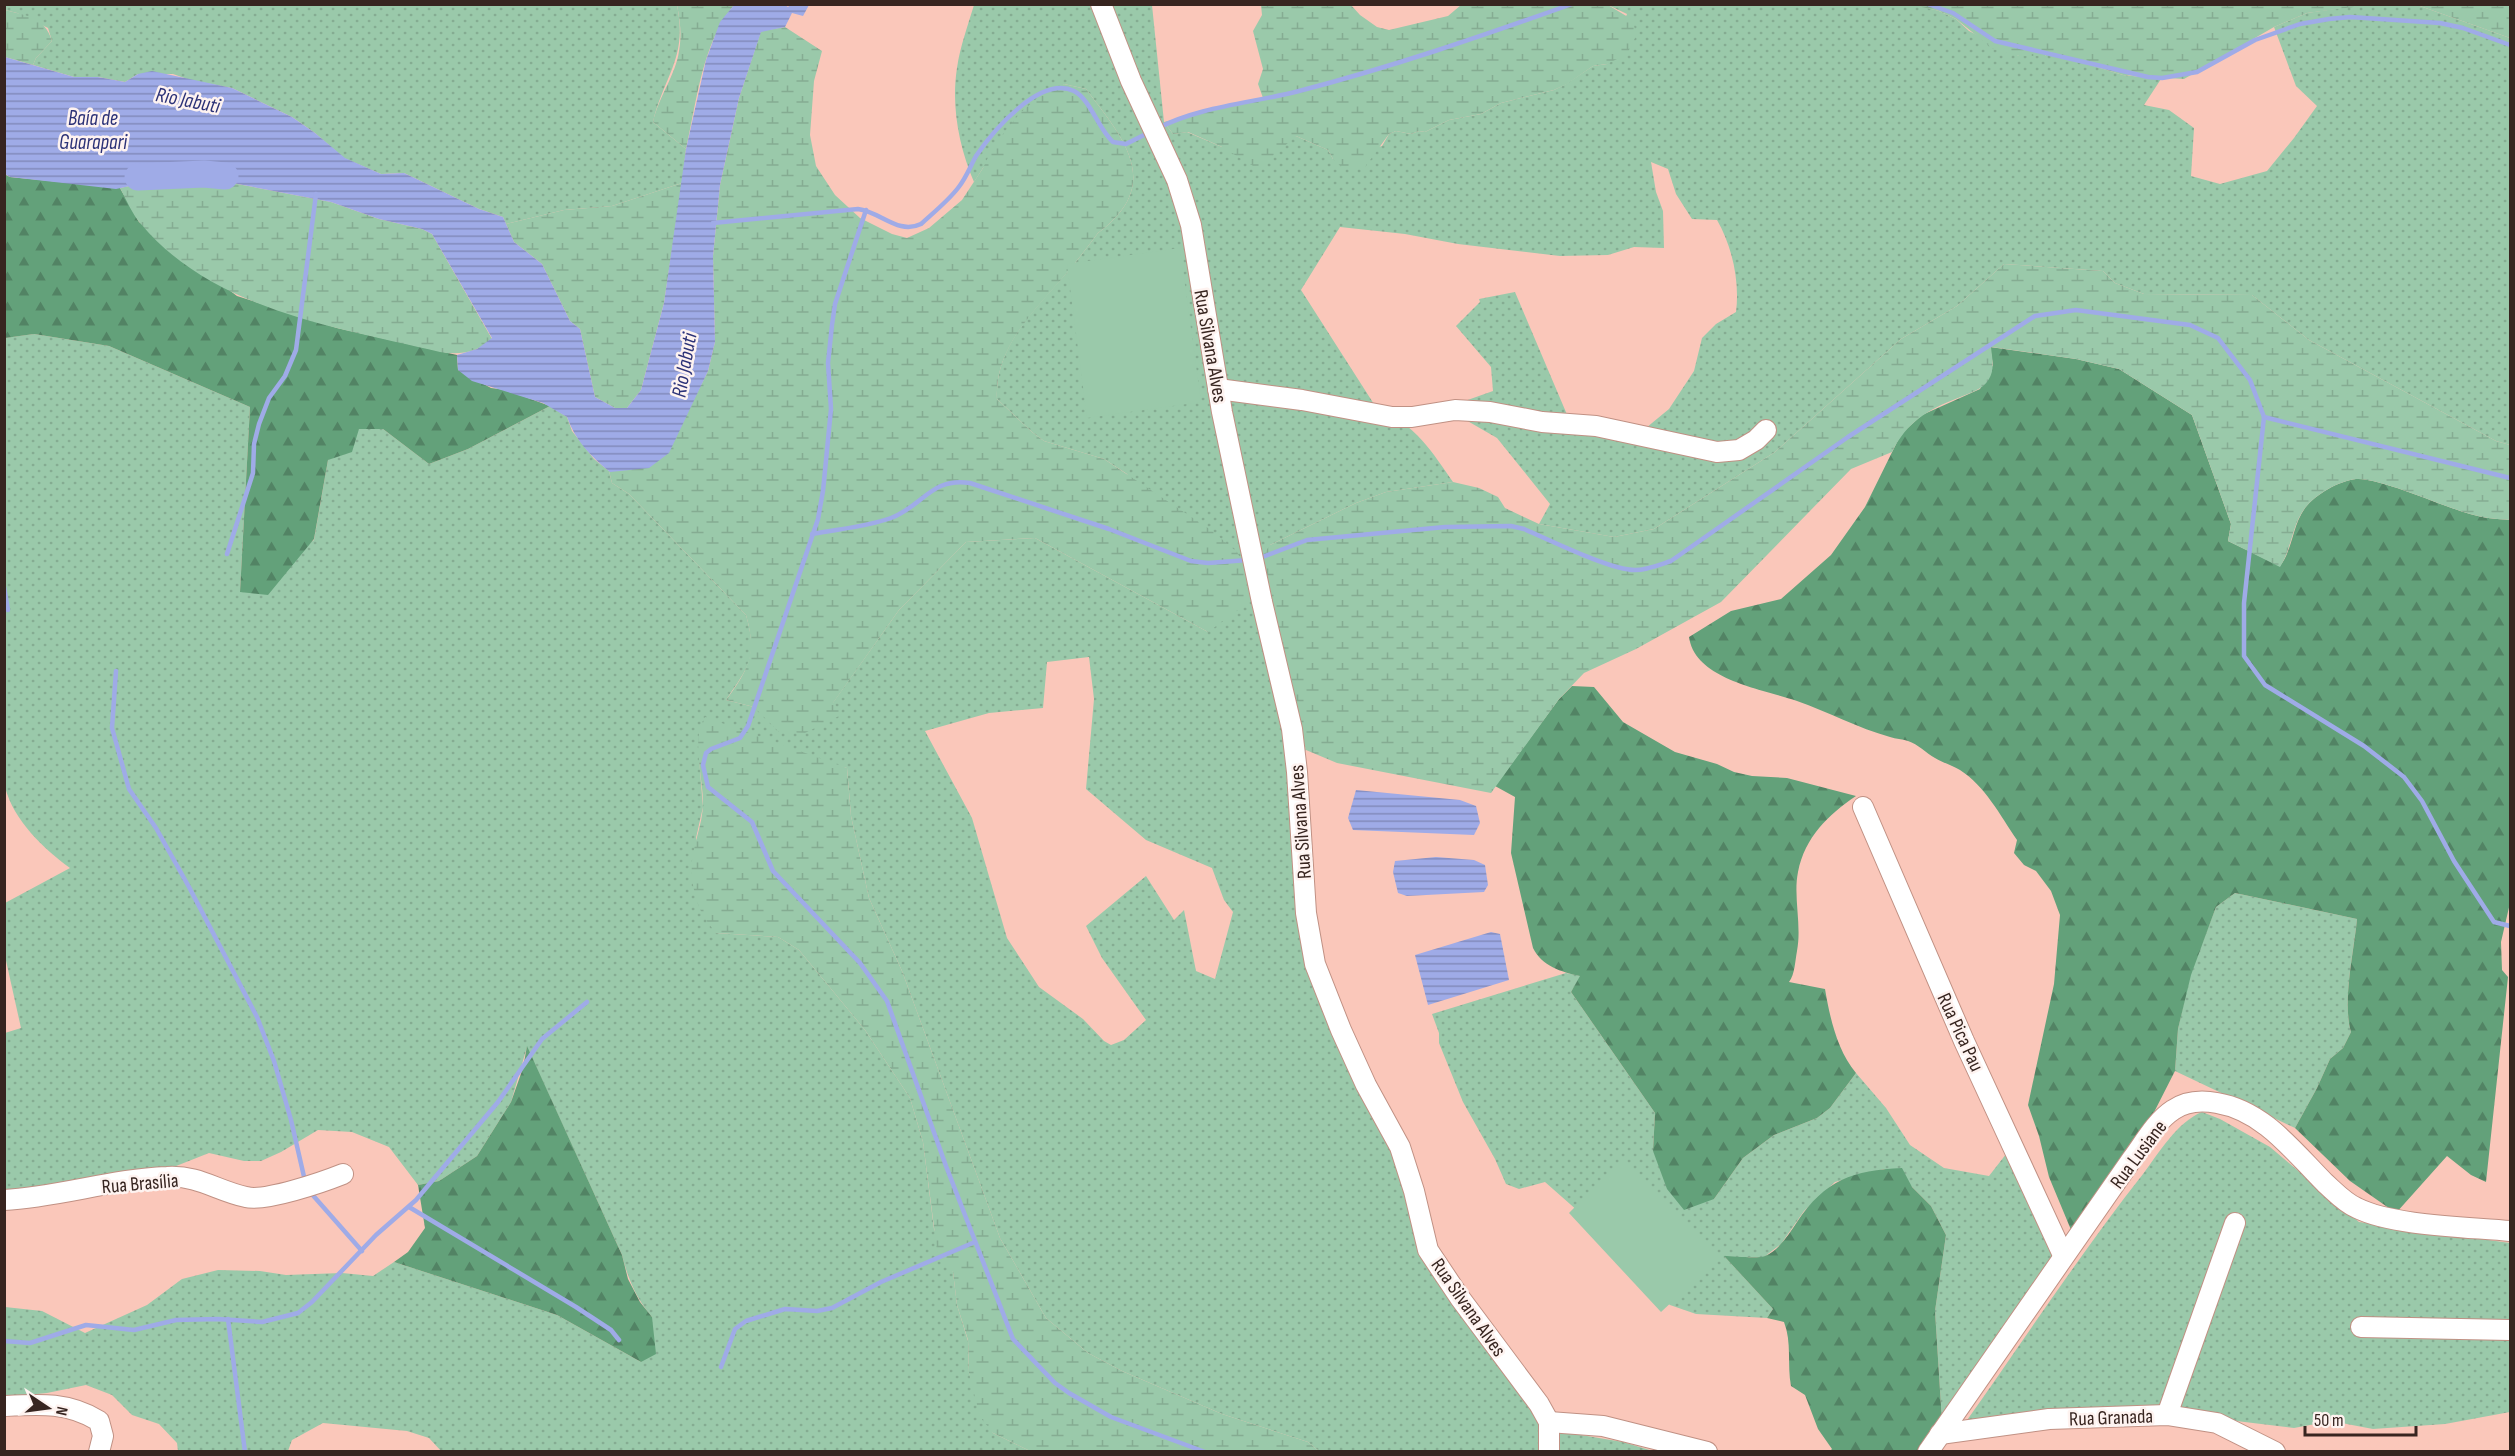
<svg xmlns="http://www.w3.org/2000/svg" width="2515" height="1456" viewBox="0 0 2515 1456" font-family="'Sofia Sans Condensed',sans-serif">
	<style>
		.grass { fill: url(#grass-dots); fill-rule: evenodd }
		.forest { fill: url(#forest-firs) }
		.wetland { fill: url(#wetland-marsh) }
		.pitch { fill: #9ac9aa }
		.water { fill: url(#water-rules) }
		.lines { fill: none; stroke-linecap: round; stroke-linejoin: round }
		.stream { stroke: #9fabe7; stroke-width: 4.5 }
		.river { stroke: #9fabe7; stroke-width: 27 }
		.minor-casing { stroke: #c09184; stroke-width: 22 }
		.minor { stroke: #fff; stroke-width: 20 }
		.labels { text-anchor: middle; stroke-width: 5; stroke-linejoin: round; paint-order: stroke }
		.street-label { font-size: 20px; fill: #372520; stroke: #fef3f0 }
		.water-label { font-size: 21px; font-style: italic; fill: #2c3277; stroke: #fef3f0 }
	</style>
	<defs>
		<pattern id="grass-dots" width="8" height="8" patternUnits="userSpaceOnUse" patternTransform="scale(1.5)"><rect width="8" height="8" fill="#9ac9aa"/><path d="M2 2h.1M6 6h.1" fill="none" stroke="#85ac92" stroke-width="1.8" stroke-linecap="round"/></pattern>
		<pattern id="forest-firs" width="22" height="20" patternUnits="userSpaceOnUse" patternTransform="scale(1.5)"><rect width="22" height="20" fill="#63a17a"/><path d="M5 1l3.5 6h-7zM16 11l3.5 6h-7z" fill="#528364"/></pattern>
		<pattern id="wetland-marsh" width="20" height="14" patternUnits="userSpaceOnUse" patternTransform="scale(1.5)"><rect width="20" height="14" fill="#9ac9aa"/><path d="M1 5h8M5 5V1M11 12h8M15 12V8" fill="none" stroke="#85ac92"/></pattern>
		<pattern id="water-rules" width="6" height="5" patternUnits="userSpaceOnUse" patternTransform="scale(1.5)"><rect width="6" height="5" fill="#9fabe7"/><path d="M0 2.5h6" fill="none" stroke="#828bbb"/></pattern>
	</defs>
	<rect width="100%" height="100%" fill="#fac7ba"/>
	<g class="grass">
		<path d="M5,4L677,5C688,58 664,75 653,122L686,149L682,183L612,206L564,210L506,224L503,217L479,209L404,173L381,174L344,158L315,133L292,117L232,88L190,80L173,74H138L125,82L98,77H74L33,65L36,58L52,41L48,28L17,13L5,10Z"/>
		<path d="M1913,4L1939,11L1956,19L1969,31L2019,56H2045L2048,52L2123,75L2161,79L2144,105L2169,110L2194,128L2191,176L2220,184L2267,171L2294,138L2317,106L2296,86L2274,27L2307,13L2369,4L2420,6L2510,38V445L2496,441L2309,340L2252,295L2144,294L2115,283L2103,271L2004,264L1957,306L1901,339L1775,452L1654,529L1614,537L1539,524L1550,504L1497,438L1445,408L1493,391L1491,367L1456,326L1480,302L1479,299L1515,292L1571,424L1635,437L1669,409L1694,371L1702,338L1716,324L1736,312C1740,281 1732,246 1717,220L1692,219L1676,194L1668,169L1651,162L1656,192L1663,211L1664,248L1634,247L1608,255L1560,256L1458,244L1405,234L1340,227L1301,290L1379,412C1414,421 1434,455 1453,482L1386,492L1356,503L1270,545L1295,715L1306,750L1299,755L1303,914L1415,1203L1430,1259L1557,1431L1623,1442L1653,1451H1319L1308,1442L1222,1414L1122,1371L1088,1353L1046,1318L1000,1238L902,971L869,898L851,816L847,768L699,733V758L703,807L696,838L716,933L778,937L799,950L865,1030L910,1098L923,1142L934,1229L953,1272L957,1305L968,1341L969,1373L993,1433L1030,1451L442,1452L429,1438L407,1431L323,1423L292,1440L288,1451H178L177,1443L159,1424L132,1415L112,1395L86,1385L47,1393L5,1397V1307L42,1311L85,1333L147,1305L182,1279L218,1270L260,1271L286,1275L342,1273L373,1276L394,1262L557,1315L641,1362L652,1317C636,1298 628,1279 622,1255L527,1047L511,1102L477,1156L439,1181L418,1185L389,1147L352,1132L318,1130L281,1152L261,1161H244L209,1153L161,1172L5,1197V1033L21,1028L5,956V903L70,868C43,848 14,821 5,787L4,338L34,334L109,346L250,407L240,592L314,540L328,460L359,429H383L429,464L468,449L550,406L567,417L572,431L594,459L609,471L612,483L629,494L746,615C758,657 749,666 726,700L754,707L762,713L842,714L832,704L899,610L966,542L1035,538L1208,632L1127,474L1104,459L1044,441L1032,432L997,399C994,345 1038,307 1070,269C1080,257 1089,245 1098,233C1164,184 1124,139 1086,89L1064,84L983,168L974,182C959,147 951,106 957,68C960,47 968,25 974,5H1152L1164,122L1173,134L1187,132L1222,147L1296,136L1328,150L1333,159L1382,146L1389,134L1396,131L1411,134L1419,131L1425,132L1449,120L1481,114L1501,103L1554,90L1566,84L1593,66L1607,64L1627,14L1608,5ZM1089,657L1094,699L1086,789L1146,840L1212,868L1224,900L1233,912L1215,979L1196,971L1184,910L1174,920L1146,876L1086,926L1102,958L1146,1020L1124,1040L1111,1045L1104,1041L1083,1019L1039,987L1007,938L972,818L925,731L989,713L1043,708L1047,662Z"/>
		<path d="M2235,893L2357,919C2354,951 2342,1001 2351,1032L2343,1048L2330,1059L2317,1088L2295,1128L2175,1071L2178,1029L2190,975L2216,907Z"/>
		<path d="M1566,973L1581,976L1571,992L1655,1113L1653,1151L1714,1199L1743,1158L1774,1135L1817,1118L1830,1108L1856,1073L1886,1108L1910,1145L1944,1168L1989,1176L2010,1149L2055,1260L1942,1422L1935,1311L1946,1235L1931,1206L1912,1187L1884,1169L1835,1182L1804,1211L1781,1244L1764,1257H1725L1773,1309L1767,1318L1696,1314L1670,1305L1651,1290L1604,1234L1545,1182L1519,1189L1506,1184L1495,1159L1463,1102L1439,1043V1033L1432,1014Z"/>
		<path d="M2202,1112L2220,1119L2270,1147L2359,1222L2510,1243V1412L2445,1424L2373,1429L2331,1421L2294,1428L2154,1411L1965,1423C2024,1340 2080,1254 2143,1174C2159,1153 2177,1122 2202,1112Z"/>
	</g>
	<g class="forest">
		<path d="M4,174L10,177L120,188L139,222L237,296L337,328L457,355L458,370L491,388L506,390L550,406L468,449L429,464L383,429H359L352,452L328,460L314,539L268,595L240,592L250,407L109,346L34,334L5,338Z"/>
		<path d="M1990,347L2076,359L2119,369L2192,415L2231,524L2228,541L2280,566C2293,549 2292,526 2305,508C2316,494 2339,481 2356,479C2379,477 2444,507 2470,514C2483,518 2497,519 2510,520V903L2501,942L2502,970L2508,977L2486,1182L2471,1175L2447,1156L2396,1213L2350,1181L2295,1128L2317,1088L2330,1059L2343,1048L2351,1032C2342,1001 2354,952 2357,919L2235,893L2216,907L2191,975L2178,1029L2175,1071L2147,1126L2074,1237L2049,1177L2039,1136L2028,1105L2054,984L2060,915L2051,891L2036,871L2024,865L2014,853L2017,840C2000,815 1985,786 1960,770C1952,765 1943,763 1935,758C1926,753 1918,744 1908,741C1902,739 1896,739 1890,737C1858,728 1828,712 1797,701C1763,689 1695,680 1689,637L1731,611L1781,599L1831,555L1865,507L1901,434L1922,415L1980,389L1993,365Z"/>
		<path d="M1572,686L1594,687L1623,722L1675,752L1717,764L1734,772L1752,776L1787,778L1856,796C1828,815 1805,837 1798,872C1793,897 1802,925 1797,951C1795,961 1795,974 1789,982L1825,989C1830,1018 1837,1050 1856,1073L1830,1108L1817,1118L1774,1135L1743,1158L1714,1199L1684,1210L1667,1189L1653,1151L1655,1113L1571,992L1580,976C1561,972 1542,966 1533,948L1511,853L1515,797L1495,786L1559,699Z"/>
		<path d="M527,1046L622,1255L628,1279L640,1302L652,1317L656,1354L641,1362L557,1315L394,1262L408,1252L425,1228L418,1185L439,1181L477,1156L511,1102L523,1068Z"/>
		<path d="M1902,1168L1912,1187L1931,1206L1946,1235L1935,1311L1942,1422L1924,1451H1830L1832,1449L1818,1429L1805,1395L1791,1386C1787,1365 1792,1342 1784,1322L1767,1318L1773,1309L1724,1256C1733,1256 1758,1259 1765,1256C1779,1250 1789,1234 1797,1222C1825,1180 1853,1170 1902,1168Z"/>
	</g>
	<g class="wetland">
		<path d="M677,5H734C702,44 697,100 686,149L653,122C658,98 676,74 679,51C682,36 680,20 677,5Z"/>
		<path d="M1261,5H1351L1360,15L1377,27L1389,30L1448,16L1461,5H1608L1633,20L1636,36L1627,54L1607,64L1593,66L1567,84L1554,90L1501,103L1481,114L1449,120L1425,132L1419,131L1411,134L1396,131L1389,134L1365,167L1344,169L1333,159L1328,150L1296,136L1258,169L1222,147L1188,132L1173,134L1164,122L1263,98L1258,84L1263,69L1253,31L1262,15Z"/>
		<path d="M1913,5H2369L2307,13L2274,27L2184,79L2123,75L2049,52L2045,56H2019L1993,49L1956,19L1939,11Z"/>
		<path d="M2392,5H2510V38L2420,6Z"/>
		<path d="M5,10C27,16 45,17 52,41L36,58L33,65L5,57Z"/>
		<path d="M785,27L822,51L814,81L810,135L816,166L835,195L860,218L892,234L907,238L929,228L962,200L983,168L994,145L1020,113L1042,94L1064,84L1086,89C1124,139 1164,184 1098,233C1089,245 1080,257 1070,269C1039,307 994,345 997,399L1032,432L1044,441L1104,459L1211,530L1237,552L1249,574L1251,586L1249,602L1208,632L1035,538L966,542L899,610L833,703L843,714L805,733L779,732L754,707L726,700C749,669 757,653 746,615L629,494L612,483L609,471L688,411L708,371L715,342L713,256L720,185L739,98L761,31Z"/>
		<path d="M185,174L331,202L379,219L422,229L432,234L492,339C478,353 458,355 440,352C336,327 213,310 141,224C132,214 126,199 120,188Z"/>
		<path d="M682,183L664,303L641,390L627,408H615L595,397L580,329L570,321L542,264L514,242L506,224L564,210L612,206Z"/>
		<path d="M2004,264L2103,271L2115,283L2144,294L2252,295L2309,340L2496,441L2510,445V520C2497,519 2483,518 2470,514C2444,507 2379,477 2356,479C2339,481 2316,494 2305,508C2292,525 2292,548 2280,567L2228,541L2231,524L2192,415L2119,369L2076,359L1991,347C1992,358 1995,369 1989,379C1983,390 1969,393 1958,398C1927,410 1907,422 1892,452L1851,469L1721,602L1636,649L1584,673L1559,699L1491,793L1337,763L1306,750L1295,715L1262,557L1270,545L1356,503L1386,492L1453,482L1479,488L1498,497L1505,508L1539,524L1614,537L1654,529L1775,452L1901,339L1957,306Z"/>
		<path d="M705,717L847,768L851,816L869,898L902,971L1000,1238L1046,1318L1088,1353L1122,1371L1222,1414L1308,1442L1319,1451H1030L993,1433L980,1417L969,1373L968,1340L957,1305L953,1272L938,1258L923,1142L910,1098L865,1030L799,950L778,937L716,933C700,913 697,906 692,880C688,854 703,828 703,803C703,779 691,738 705,717Z"/>
	</g>
	<g class="pitch">
		<path d="M1180,248L1201,402L1087,418L1067,264Z"/>
		<path d="M1622,1159L1720,1257L1661,1312L1569,1213Z"/>
	</g>
	<g class="water">
		<path d="M734,5H785L788,7L790,5H809L803,16L792,13L785,27L761,32L739,98L720,185L713,256L715,342L708,371L669,453L649,468L610,472C591,457 575,440 567,417L543,403L472,381L458,370L457,355L477,349L492,338L432,234L422,229L379,219L331,202L186,174L116,189L10,177L5,174V57L74,77H98L125,82L138,74L152,71L232,88L292,117L315,133L345,158L381,174L404,173L479,209L503,217L514,242L542,264L570,321L580,329L595,397L615,408H627L641,390L664,303L686,149L706,60L720,22Z"/>
		<path d="M1356,790L1460,800L1476,806L1480,823L1474,835L1353,830L1348,818Z"/>
		<path d="M1436,857L1474,860L1485,865L1488,885L1484,892L1407,896L1398,893L1393,872L1395,861Z"/>
		<path d="M1491,932L1500,934L1509,980L1428,1005L1415,955Z"/>
	</g>
	<g class="lines">
		<g class="stream">
			<path d="M1928,4L1953,13L1995,41L2148,77L2162,78L2197,72L2255,40L2300,24L2329,19L2350,17L2440,23L2463,28L2510,45"/>
			<path d="M1158,128C1201,106 1253,103 1299,91C1392,67 1482,36 1572,4"/>
			<path d="M866,210L835,304L832,325L828,363L831,409L823,491L818,519L748,726L740,738L711,749L706,753L703,765L708,787L752,822L773,871L860,963L887,1001L946,1166L1013,1339L1055,1383L1069,1393L1111,1417L1205,1452"/>
			<path d="M713,223L858,209C881,212 898,235 921,224C933,213 948,201 958,188C966,178 970,167 976,156C993,131 1040,75 1074,91C1090,99 1099,130 1113,142L1126,144L1148,133"/>
			<path d="M2264,417L2510,478"/>
			<path d="M812,534C838,529 866,527 891,518C923,506 931,477 970,483L1109,529L1191,561L1208,563L1248,560"/>
			<path d="M227,554L253,473L254,444L259,424L269,398L285,376L296,350L316,194"/>
			<path d="M1257,559L1307,540L1445,527L1511,526L1524,529C1550,540 1610,570 1635,570C1647,570 1659,565 1671,561L1848,437L2035,316L2076,310L2190,325L2218,338L2250,380L2264,417L2244,603V656L2265,685L2364,746L2404,777L2422,801L2454,861L2494,922L2510,926"/>
			<path d="M4,587L8,610"/>
			<path d="M116,671L112,728L129,789L156,828L189,887L257,1017L274,1061L291,1120L305,1181"/>
			<path d="M310,1192L362,1251"/>
			<path d="M409,1207L576,1307L611,1330L619,1340"/>
			<path d="M228,1319L245,1452"/>
			<path d="M4,1341L30,1343L86,1325L134,1330L176,1320L218,1319L262,1322L298,1313L312,1302L376,1235L416,1200L498,1102L542,1039L587,1002"/>
			<path d="M721,1367L735,1329L746,1321L785,1309L817,1311L832,1308L881,1282L975,1242"/>
		</g>
		<path class="river" d="M138,177L204,174L225,176"/>
		<g class="minor-casing">
			<g id="minor">
				<path d="M1101,4L1131,81L1177,180L1191,225L1222,412L1262,602L1292,729L1297,772L1306,913L1315,964L1341,1030L1366,1085L1400,1147L1414,1191L1428,1250L1460,1298L1539,1404L1549,1422V1452"/>
				<path d="M1218,389L1302,400L1392,417H1412L1455,410L1490,412L1542,422L1596,426L1717,452L1739,450L1756,440L1766,430"/>
				<path d="M1863,807L1964,1041L2063,1255"/>
				<path d="M4,1200C59,1197 112,1179 167,1177C199,1175 217,1191 246,1197C265,1202 323,1182 343,1174"/>
				<path d="M2361,1327L2510,1330"/>
				<path d="M4,1406C40,1404 69,1402 99,1421L103,1436L99,1452"/>
				<path d="M2167,1415L2235,1223"/>
				<path d="M1549,1422L1603,1426L1707,1452"/>
				<path d="M1940,1434L2049,1419L2167,1415L2217,1423L2275,1452"/>
				<path d="M1928,1452L2132,1159C2144,1143 2156,1121 2173,1110C2186,1101 2201,1100 2217,1103C2264,1111 2293,1151 2325,1183C2335,1192 2345,1203 2357,1208C2393,1226 2469,1227 2510,1231"/>
			</g>
		</g>
		<use href="#minor" class="minor"/>
	</g>
	<g class="labels">
		<g class="street-label">
			<text transform="translate(1211 346) rotate(80)" y="7">Rua Silvana Alves</text>
			<text transform="translate(1300 822) rotate(-94)" y="7">Rua Silvana Alves</text>
			<text transform="translate(1961 1032) rotate(65)" y="7">Rua Pica Pau</text>
			<text transform="translate(2138 1154) rotate(-53)" y="7">Rua Lusiane</text>
			<text transform="translate(140 1183) rotate(-5)" y="7">Rua Brasília</text>
			<text transform="translate(1469 1307) rotate(55)" y="7">Rua Silvana Alves</text>
			<text transform="translate(2111 1417) rotate(-2)" y="7">Rua Granada</text>
		</g>
		<g class="water-label">
			<text transform="translate(188 100) rotate(11)" y="7">Rio Jabuti</text>
			<text x="93" y="125">Baía de<tspan x="93" dy="24">Guarapari</tspan></text>
			<text transform="translate(684 365) rotate(-80)" y="7">Rio Jabuti</text>
		</g>
	</g>
	<rect width="2515" height="1456" fill="none" stroke="#372520" stroke-width="12"/>
	<g transform="translate(48 1408) rotate(103)" stroke="#fef3f0" stroke-width="4.5" paint-order="stroke">
	<path d="M0-4.5L10 22L0 15L-10 22Z" fill="#372520"/>
	<text y="-9" font-size="16" font-weight="bold" text-anchor="middle" fill="#372520">N</text>
	</g>
	<path d="M2305 1426v9h111v-9" fill="none" stroke="#372520" stroke-width="3"/>
	<text x="2314" y="1426" font-size="18" fill="#372520" stroke="#fef3f0" stroke-width="4.5" paint-order="stroke">50 m</text>
</svg>
